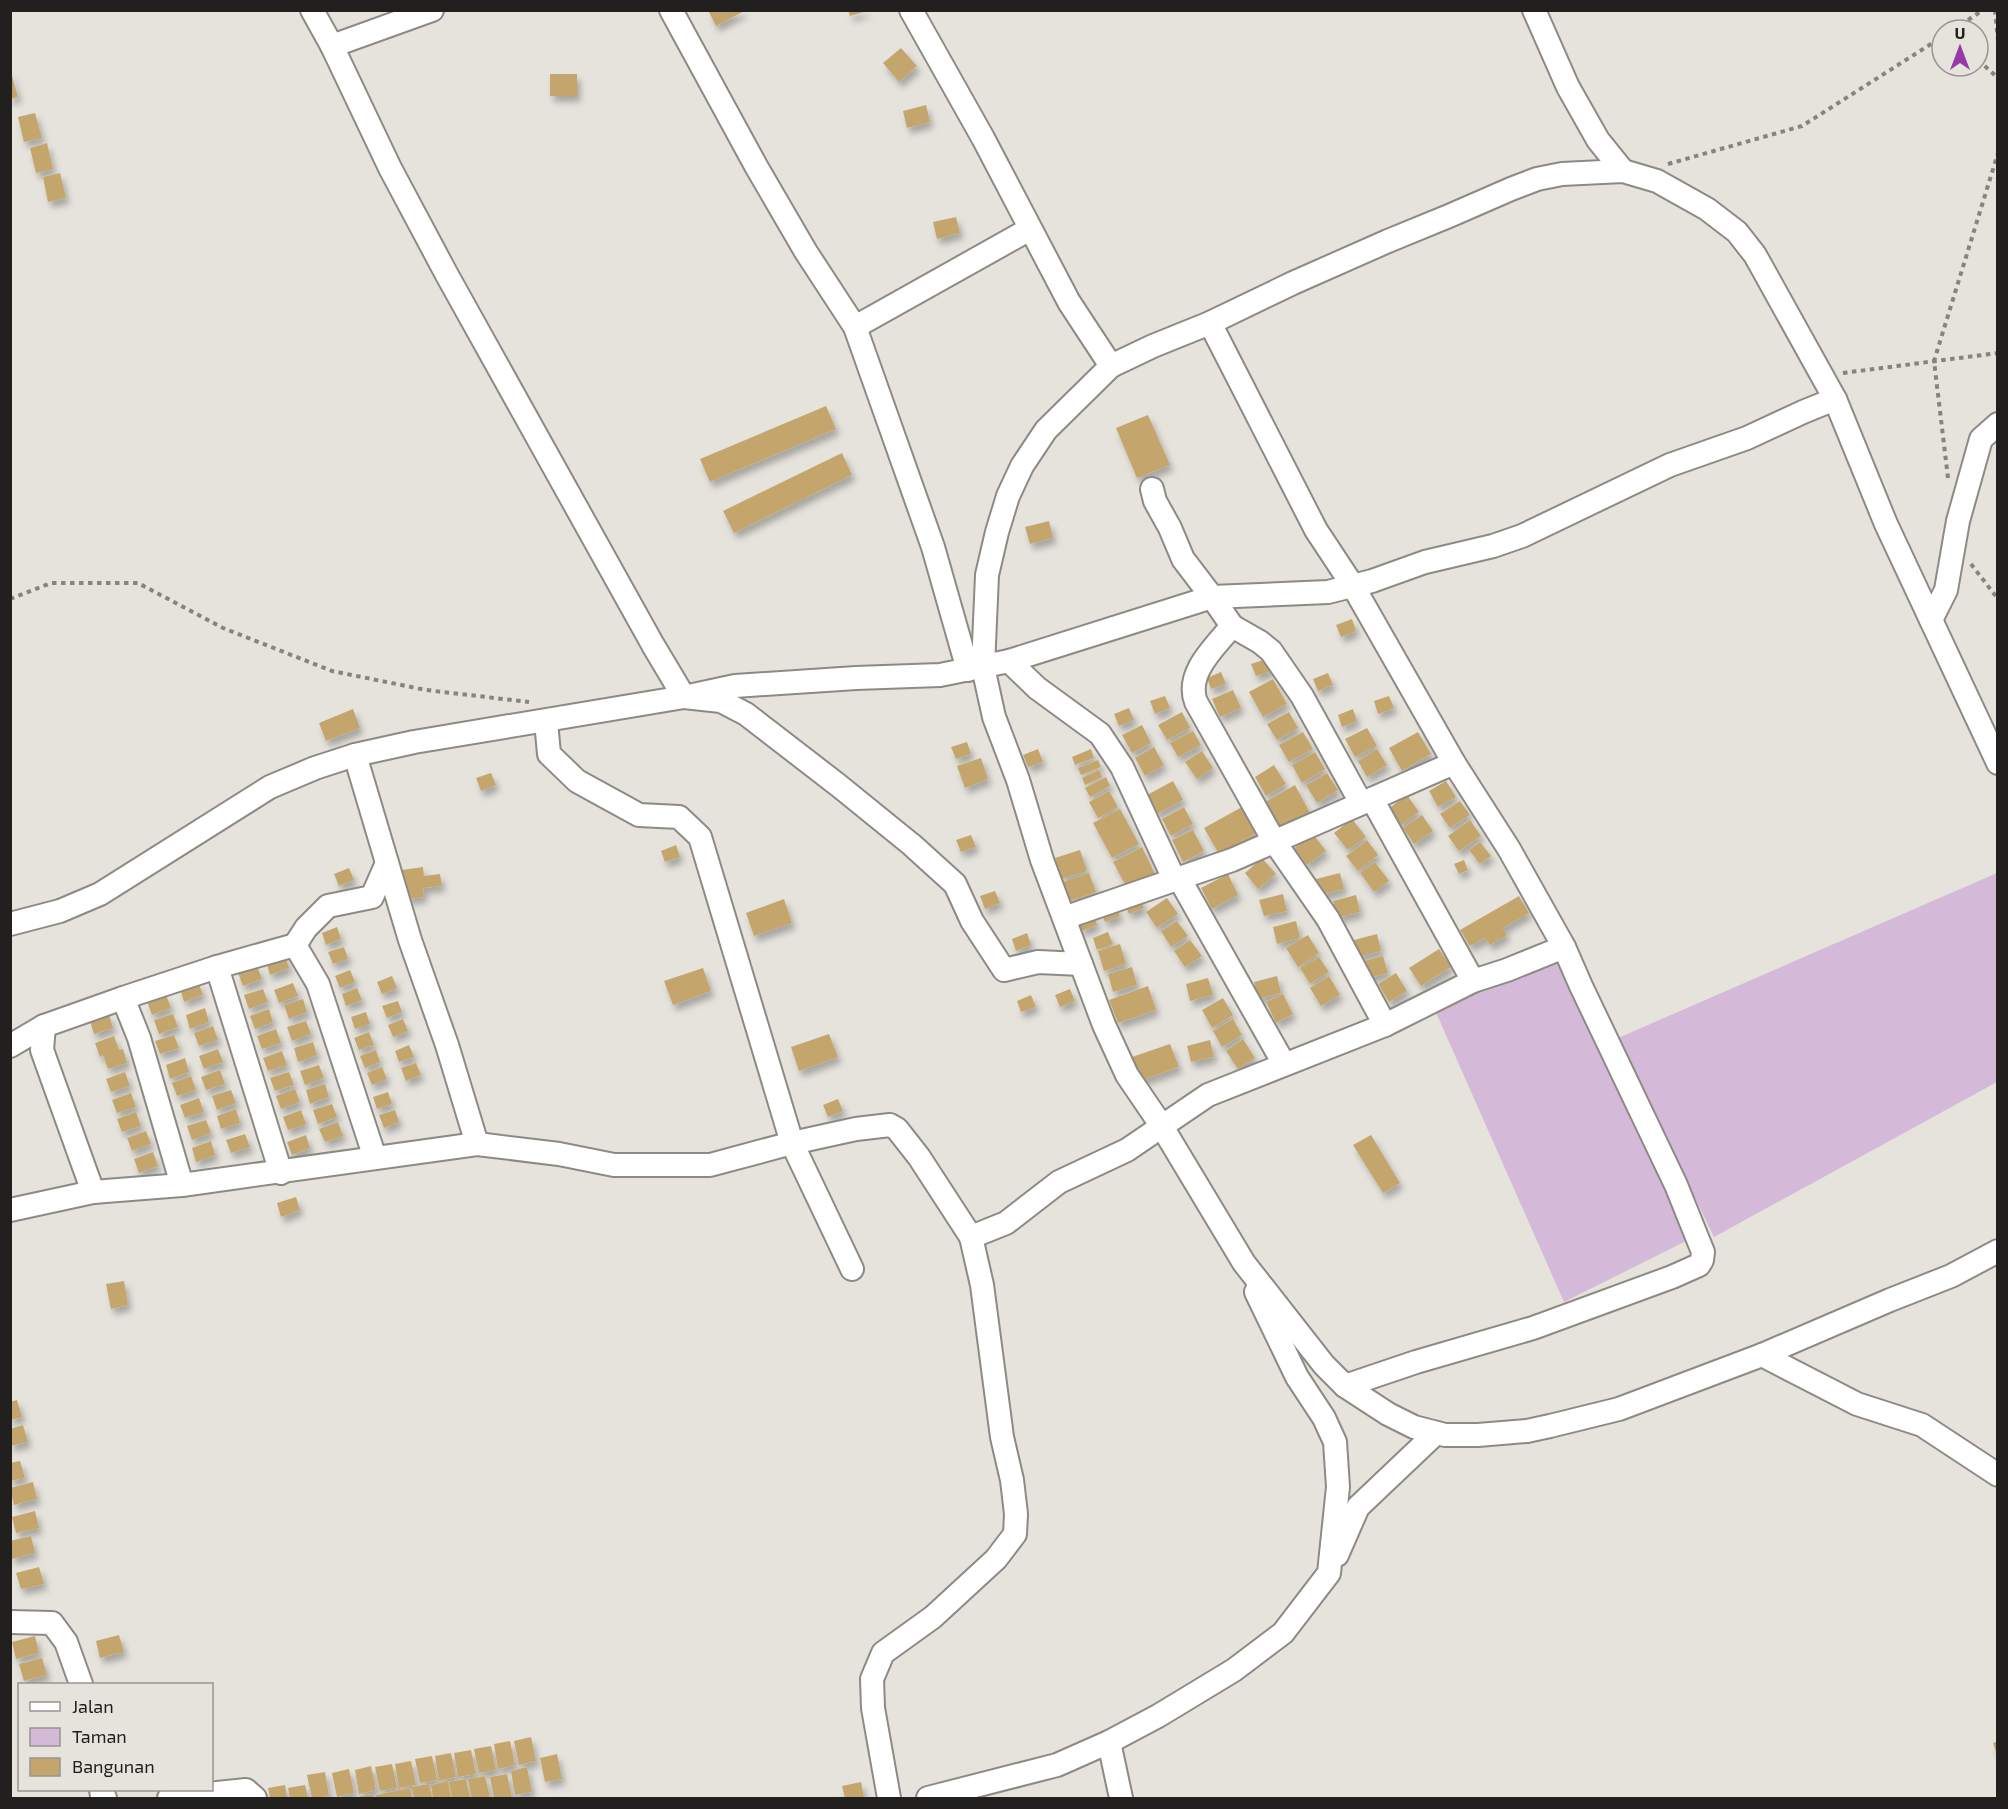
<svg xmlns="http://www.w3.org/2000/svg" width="2008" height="1809" viewBox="0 0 2008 1809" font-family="'Exo 2',sans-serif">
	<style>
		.green { fill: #d4b9d9 }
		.building { fill: #c4a66d; filter: url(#shadow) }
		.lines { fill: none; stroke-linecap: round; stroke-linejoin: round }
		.minor-casing { stroke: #8d8a85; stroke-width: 26 }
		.path { stroke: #878480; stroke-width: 4; stroke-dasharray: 4.5 4.5; stroke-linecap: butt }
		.minor { stroke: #fff; stroke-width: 22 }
	</style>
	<defs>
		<filter id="shadow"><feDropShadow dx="3.5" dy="6" stdDeviation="3" flood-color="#0004"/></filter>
	</defs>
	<rect width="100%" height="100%" fill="#e6e3dd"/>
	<g class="green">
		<path d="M1997,873V1082L1714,1237L1618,1038Z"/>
		<path d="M1558,957L1690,1239L1564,1302L1434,1008Z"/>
	</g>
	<g class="building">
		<path d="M708,10H746L716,26Z"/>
		<path d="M848,10H867V11L850,16Z"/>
		<path d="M901,48L917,66L899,82L883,63Z"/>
		<path d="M10,69L18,97L10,99Z"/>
		<rect x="550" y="74" width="27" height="22"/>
		<path d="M926,105L930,122L907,128L903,111Z"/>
		<path d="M35,113L42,138L24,142L18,117Z"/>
		<path d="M47,143L53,169L36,173L30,148Z"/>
		<path d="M60,173L66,198L48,202L43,177Z"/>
		<path d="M956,217L960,233L937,239L933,222Z"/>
		<path d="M826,406L836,429L710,482L700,459Z"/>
		<path d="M1148,415L1170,465L1137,478L1116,428Z"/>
		<path d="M842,453L852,475L734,533L723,511Z"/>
		<path d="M1049,521L1053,538L1030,544L1025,527Z"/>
		<path d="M1352,619L1356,631L1341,637L1336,625Z"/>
		<path d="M1266,659L1271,671L1256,676L1251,664Z"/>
		<path d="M1221,672L1226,684L1211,689L1207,678Z"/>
		<path d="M1328,673L1333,685L1318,691L1313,679Z"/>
		<path d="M1273,679L1287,704L1263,717L1249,692Z"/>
		<path d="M1233,690L1241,708L1220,717L1212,699Z"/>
		<path d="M1165,696L1170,708L1155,714L1150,701Z"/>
		<path d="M1389,696L1394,708L1378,714L1374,701Z"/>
		<path d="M1129,708L1134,720L1119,726L1114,714Z"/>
		<path d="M353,709L360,728L326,741L319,723Z"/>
		<path d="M1353,709L1357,721L1342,727L1338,715Z"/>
		<path d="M1182,712L1190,728L1167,740L1158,725Z"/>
		<path d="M1289,712L1298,728L1277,740L1267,724Z"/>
		<path d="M1142,725L1151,743L1132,753L1122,735Z"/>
		<path d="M1367,728L1377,746L1355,757L1345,739Z"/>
		<path d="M1193,731L1201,745L1178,757L1170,743Z"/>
		<path d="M1303,732L1313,749L1289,762L1279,745Z"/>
		<path d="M1418,732L1431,754L1402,771L1389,748Z"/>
		<path d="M967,742L971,754L956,759L951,747Z"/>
		<path d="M1154,747L1164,765L1145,776L1135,758Z"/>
		<path d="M1038,749L1043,762L1028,767L1023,755Z"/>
		<path d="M1091,749L1094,758L1075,765L1072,757Z"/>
		<path d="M1377,749L1387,765L1367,777L1358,761Z"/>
		<path d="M1202,751L1213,768L1197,779L1185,762Z"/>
		<path d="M1315,752L1325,769L1302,783L1292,765Z"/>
		<path d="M981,758L988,779L965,788L957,766Z"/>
		<path d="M1098,760L1101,767L1081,775L1078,768Z"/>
		<path d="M1274,765L1286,784L1266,796L1255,777Z"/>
		<path d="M1099,770L1102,777L1085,785L1082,778Z"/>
		<path d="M491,773L496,785L481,791L476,778Z"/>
		<path d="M1327,773L1338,790L1317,803L1306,785Z"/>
		<path d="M1106,777L1110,786L1090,797L1085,788Z"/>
		<path d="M1173,781L1183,800L1157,814L1147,795Z"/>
		<path d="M1446,781L1456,797L1438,807L1429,791Z"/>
		<path d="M1295,785L1310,813L1281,829L1265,802Z"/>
		<path d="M1109,791L1118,807L1098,818L1089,802Z"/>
		<path d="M1407,795L1419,812L1400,826L1388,809Z"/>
		<path d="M1460,801L1470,815L1450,828L1440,814Z"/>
		<path d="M1184,807L1193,824L1171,836L1162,819Z"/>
		<path d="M1242,807L1257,833L1219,854L1204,828Z"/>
		<path d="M1120,809L1139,844L1112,858L1093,823Z"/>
		<path d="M1422,815L1433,831L1414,844L1403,828Z"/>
		<path d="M1352,819L1366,837L1348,850L1334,833Z"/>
		<path d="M1470,820L1481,836L1459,851L1448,836Z"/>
		<path d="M1193,830L1204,851L1183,862L1172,840Z"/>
		<path d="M1313,834L1326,851L1307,865L1294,848Z"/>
		<path d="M971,835L976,847L961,852L956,840Z"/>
		<path d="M1367,840L1378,855L1358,871L1346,856Z"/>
		<path d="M1480,842L1491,856L1480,864L1469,850Z"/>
		<path d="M676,845L680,857L665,862L661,851Z"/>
		<path d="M1142,847L1155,874L1127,888L1113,862Z"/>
		<path d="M1080,850L1087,871L1062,879L1055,858Z"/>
		<path d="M1262,858L1276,874L1258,889L1245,873Z"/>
		<path d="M1464,860L1468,870L1459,874L1454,864Z"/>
		<path d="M1375,862L1389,881L1374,892L1360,873Z"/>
		<path d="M423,867L424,876L440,874L442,886L423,888L424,897L406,899L402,870Z"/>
		<path d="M349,868L354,880L339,886L334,874Z"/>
		<path d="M1089,873L1096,892L1070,901L1063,882Z"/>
		<path d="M1340,873L1344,889L1321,895L1316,879Z"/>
		<path d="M1228,874L1238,895L1212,909L1201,888Z"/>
		<path d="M995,891L1000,903L985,909L980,896Z"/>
		<path d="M1283,894L1287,911L1264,916L1259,900Z"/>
		<path d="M1356,895L1360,912L1337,918L1333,901Z"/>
		<path d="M1139,896L1144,908L1129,914L1124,902Z"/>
		<path d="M1519,896L1529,913L1503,928L1507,935L1490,945L1485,938L1470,946L1460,930Z"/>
		<path d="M1167,898L1178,914L1157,928L1146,912Z"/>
		<path d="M784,899L792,923L754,936L746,913Z"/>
		<path d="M1115,904L1120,916L1105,922L1100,910Z"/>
		<path d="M1093,913L1097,925L1082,931L1077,919Z"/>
		<path d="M1177,921L1188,936L1171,947L1161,931Z"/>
		<path d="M1296,921L1300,938L1277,944L1273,927Z"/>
		<path d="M337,927L341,939L326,945L322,933Z"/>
		<path d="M1108,932L1113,944L1097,950L1093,938Z"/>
		<path d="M1027,933L1031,945L1016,951L1012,939Z"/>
		<path d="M1377,934L1381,951L1358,957L1354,940Z"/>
		<path d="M1308,935L1319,953L1298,967L1286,948Z"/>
		<path d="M1190,940L1202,956L1185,967L1174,951Z"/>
		<path d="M1120,944L1126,964L1104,971L1098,951Z"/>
		<path d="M344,947L348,959L333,964L328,952Z"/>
		<path d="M1439,949L1451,967L1421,986L1409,968Z"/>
		<path d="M285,955L289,968L270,975L266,961Z"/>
		<path d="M1383,956L1388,973L1365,979L1360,962Z"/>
		<path d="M1319,957L1329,972L1310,984L1300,968Z"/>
		<path d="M257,966L262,979L243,986L238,973Z"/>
		<path d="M1132,967L1137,985L1113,992L1108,974Z"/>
		<path d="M703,968L711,991L673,1005L664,981Z"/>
		<path d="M350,970L355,982L340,988L335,976Z"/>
		<path d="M1396,973L1407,991L1389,1002L1378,984Z"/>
		<path d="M392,976L397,988L382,994L377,982Z"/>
		<path d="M1277,976L1281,993L1258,999L1254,982Z"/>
		<path d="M1329,976L1340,995L1321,1006L1310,988Z"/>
		<path d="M1208,978L1213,995L1190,1001L1186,984Z"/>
		<path d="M198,982L203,995L184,1002L180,988Z"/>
		<path d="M293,983L298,996L279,1003L274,990Z"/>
		<path d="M1148,986L1156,1010L1118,1023L1109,1000Z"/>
		<path d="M357,988L362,1000L346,1006L342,994Z"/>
		<path d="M263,989L268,1002L249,1009L244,995Z"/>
		<path d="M1070,989L1075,1001L1060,1007L1055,995Z"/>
		<path d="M1283,994L1293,1014L1276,1023L1266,1002Z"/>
		<path d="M166,995L171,1008L152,1015L147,1001Z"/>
		<path d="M1031,995L1036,1007L1021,1012L1017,1001Z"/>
		<path d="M1223,998L1233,1015L1212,1028L1202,1010Z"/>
		<path d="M303,999L307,1012L289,1019L284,1005Z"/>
		<path d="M398,1001L402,1012L387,1018L382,1006Z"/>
		<path d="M205,1008L209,1022L190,1029L186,1015Z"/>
		<path d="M269,1009L273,1022L255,1029L250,1016Z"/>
		<path d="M366,1012L370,1024L355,1029L351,1017Z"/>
		<path d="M109,1014L113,1028L94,1034L90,1021Z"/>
		<path d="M173,1014L178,1027L159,1034L154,1020Z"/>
		<path d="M403,1019L408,1031L393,1037L388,1025Z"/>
		<path d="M1233,1019L1242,1035L1222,1047L1213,1031Z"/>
		<path d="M306,1021L311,1034L292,1041L287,1027Z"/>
		<path d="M213,1026L218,1040L199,1046L194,1033Z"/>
		<path d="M276,1029L281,1043L262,1049L257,1036Z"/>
		<path d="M369,1032L374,1045L359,1050L354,1038Z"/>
		<path d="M829,1034L838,1057L799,1071L791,1047Z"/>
		<path d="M174,1035L179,1048L160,1054L155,1041Z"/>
		<path d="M114,1036L119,1050L123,1049L127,1063L108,1069L103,1055L100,1057L95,1043Z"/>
		<path d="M1243,1039L1255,1058L1238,1069L1226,1051Z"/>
		<path d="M1210,1040L1214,1057L1191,1062L1187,1046Z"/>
		<path d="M313,1042L317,1055L298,1062L294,1048Z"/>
		<path d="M1170,1044L1179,1067L1140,1081L1132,1057Z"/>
		<path d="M409,1045L414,1057L399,1062L395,1051Z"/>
		<path d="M218,1049L223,1062L204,1069L199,1056Z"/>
		<path d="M376,1050L380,1062L365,1068L360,1056Z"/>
		<path d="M282,1051L287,1065L268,1071L263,1058Z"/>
		<path d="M185,1058L189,1072L170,1079L166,1065Z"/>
		<path d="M416,1063L421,1075L406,1081L401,1068Z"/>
		<path d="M319,1065L324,1078L305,1085L300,1071Z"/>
		<path d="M382,1067L387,1079L372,1085L367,1073Z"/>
		<path d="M220,1070L225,1084L206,1090L201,1077Z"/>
		<path d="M125,1072L130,1086L111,1092L106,1079Z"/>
		<path d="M289,1072L294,1085L275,1091L270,1078Z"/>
		<path d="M191,1076L196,1090L177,1096L172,1083Z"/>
		<path d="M325,1084L329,1097L310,1104L306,1090Z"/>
		<path d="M295,1089L300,1102L281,1109L276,1096Z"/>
		<path d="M231,1090L236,1103L217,1110L212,1096Z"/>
		<path d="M388,1092L392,1104L377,1109L373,1097Z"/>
		<path d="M131,1093L136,1107L117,1113L112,1100Z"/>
		<path d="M199,1098L204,1112L185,1118L180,1105Z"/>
		<path d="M838,1099L843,1111L828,1117L823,1105Z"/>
		<path d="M332,1104L337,1117L318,1124L313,1110Z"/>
		<path d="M236,1109L240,1123L221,1129L217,1116Z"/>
		<path d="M301,1110L306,1124L288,1130L283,1117Z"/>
		<path d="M395,1110L399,1122L384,1128L379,1115Z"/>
		<path d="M136,1112L141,1126L122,1132L117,1119Z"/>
		<path d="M206,1120L211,1133L192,1140L187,1126Z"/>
		<path d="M338,1122L343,1136L325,1142L319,1129Z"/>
		<path d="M146,1131L151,1144L132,1151L127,1138Z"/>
		<path d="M245,1134L250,1147L231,1153L226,1140Z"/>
		<path d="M306,1135L310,1148L292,1155L287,1142Z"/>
		<path d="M1371,1135L1400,1183L1383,1193L1353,1145Z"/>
		<path d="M211,1141L215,1155L196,1162L192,1148Z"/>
		<path d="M153,1152L158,1166L139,1173L134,1159Z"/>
		<path d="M296,1197L300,1210L281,1217L277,1203Z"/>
		<path d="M124,1281L128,1305L111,1309L106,1284Z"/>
		<path d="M17,1400L22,1417L10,1420V1402Z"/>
		<path d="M23,1425L28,1442L10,1446V1429Z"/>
		<path d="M20,1461L25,1478L10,1481V1463Z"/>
		<path d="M33,1482L37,1499L14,1505L10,1488Z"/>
		<path d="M35,1511L39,1528L16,1533L12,1517Z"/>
		<path d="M31,1536L35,1553L12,1559L10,1541Z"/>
		<path d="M39,1567L44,1584L21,1589L16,1573Z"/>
		<path d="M119,1635L124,1652L100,1658L96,1641Z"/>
		<path d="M35,1636L39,1653L16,1659L12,1642Z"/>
		<path d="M42,1658L47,1675L24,1681L19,1664Z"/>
		<path d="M531,1737L536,1761L519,1765L514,1741Z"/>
		<path d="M510,1741L515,1765L498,1769L494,1744Z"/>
		<path d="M1998,1741V1755H1997L1993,1743Z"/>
		<path d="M491,1746L496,1770L479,1773L474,1749Z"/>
		<path d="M471,1750L476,1774L458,1777L454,1753Z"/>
		<path d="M451,1753L456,1777L439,1781L435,1756Z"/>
		<path d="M557,1754L562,1779L545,1782L540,1758Z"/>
		<path d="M432,1756L437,1780L420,1783L415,1759Z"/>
		<path d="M411,1761L416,1785L399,1788L395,1764Z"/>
		<path d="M392,1764L397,1788L380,1791L375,1767Z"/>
		<path d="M371,1766L376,1790L359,1794L355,1770Z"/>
		<path d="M527,1767L532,1792L515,1795L511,1771Z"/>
		<path d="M349,1769L354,1793L337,1797L332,1773Z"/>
		<path d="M325,1772L329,1796L312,1798L307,1775Z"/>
		<path d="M507,1774L512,1798H494L490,1777Z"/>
		<path d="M485,1776L490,1798H472L468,1779Z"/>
		<path d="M466,1779L470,1798H452L449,1782Z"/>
		<path d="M448,1781L451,1798H433L431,1785Z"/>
		<path d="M861,1782L864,1798H845L842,1786Z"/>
		<path d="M429,1784L432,1798H414L412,1787Z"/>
		<path d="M285,1785L287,1798H270L268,1788Z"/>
		<path d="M305,1785L308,1798H290L288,1788Z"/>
		<path d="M410,1788L412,1798H376V1795Z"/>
		<path d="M373,1794V1798H358V1797Z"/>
	</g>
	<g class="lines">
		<g class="minor-casing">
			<g id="minor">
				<path d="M312,10L332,46L390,168L447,275L653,645L684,697L721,701L746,714L838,785L912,845L955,884L972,921L1004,970L1038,962L1081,964"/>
				<path d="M671,10L756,166L806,252L855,327L933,547L968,670"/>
				<path d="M911,10L983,138L1069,302L1111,366"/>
				<path d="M1534,10L1568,87L1598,140L1623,171"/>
				<path d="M332,46L432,10"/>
				<path d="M1210,323L1316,530L1353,586L1454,763L1509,849L1564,947L1581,986L1676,1185L1703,1252L1702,1260L1699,1265L1672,1277L1533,1328L1416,1362L1345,1386"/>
				<path d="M855,327L1030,229"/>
				<path d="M1152,489L1155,501L1170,528L1183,559L1212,597L1232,626C1215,647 1185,673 1196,702L1274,841L1328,919L1385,1025"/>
				<path d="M1931,620L1946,590L1958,521L1981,439L1998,424"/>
				<path d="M1232,626L1260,642L1271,651L1302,696L1361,803"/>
				<path d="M1009,661L1037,688L1100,734L1122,767L1174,879"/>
				<path d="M546,721L549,754L577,781L639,815L679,817L700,837L792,1143L852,1269"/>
				<path d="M355,755L410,940L447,1045L477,1144"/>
				<path d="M1998,763L1886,524L1835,399L1755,255L1737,232L1707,209L1657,181L1623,171L1562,174L1537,179L1511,189L1449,216L1388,241L1293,283L1210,323L1153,346L1111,366L1046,430L1022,466L1008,496L997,532L987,575L983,667L994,717L1018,780L1042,860L1104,1025L1127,1075L1161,1125L1244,1263L1324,1365L1345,1386L1388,1414L1414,1427L1445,1435H1478L1527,1431L1550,1426L1619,1409L1762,1355L1890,1300L1951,1276L1998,1251"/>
				<path d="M1372,799L1473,981"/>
				<path d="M1179,878L1284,1064"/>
				<path d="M1064,918L1232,860L1454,763"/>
				<path d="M10,924L60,911L100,894L270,787L315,768L355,755L414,742L684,697L735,686L856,678L940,675L1009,661L1212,597L1328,592L1372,581L1425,562L1493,546L1522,536L1670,465L1747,438L1803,412L1835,399"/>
				<path d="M295,945L306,928L328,906L372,897L387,863"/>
				<path d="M217,967L281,1173"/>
				<path d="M10,1046L44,1026"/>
				<path d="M182,1185L139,1038L123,998L217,967L295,945L318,984L375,1158"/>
				<path d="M93,1192L42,1050L44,1026L123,998"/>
				<path d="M10,1210L93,1192L182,1185L477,1144L559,1154L614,1165H710L792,1143L856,1129L890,1125L897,1129L919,1157L971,1237L1006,1223L1059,1182L1127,1150L1208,1095L1385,1025L1473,981L1507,970L1564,947"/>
				<path d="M1762,1355L1857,1404L1922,1425L1998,1475"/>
				<path d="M1337,1555L1358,1507L1436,1433"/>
				<path d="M10,1622L52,1623L66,1642L81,1684"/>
				<path d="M1109,1742L1121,1798"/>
				<path d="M101,1790L102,1796L105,1798"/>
				<path d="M169,1798L246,1790L255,1798"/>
				<path d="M889,1798L873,1708L872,1679L883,1653L933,1617L996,1559L1015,1534L1016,1514L1012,1480L1002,1437L982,1285L971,1237"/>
				<path d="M928,1798L1057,1765L1109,1742L1158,1716L1234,1670L1283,1633L1329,1573L1338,1487L1335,1442L1324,1418L1297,1377L1256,1292"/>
			</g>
		</g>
		<g class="path">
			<path d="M1995,10L1998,41"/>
			<path d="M1953,30L1983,10"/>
			<path d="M1978,60L1998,78"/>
			<path d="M1668,164L1802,126L1942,37"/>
			<path d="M1843,373L1998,353"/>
			<path d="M1948,478L1934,361L1998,153"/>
			<path d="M1971,564L1998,599"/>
			<path d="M10,599L51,583H138L223,628L332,671L426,690L529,702"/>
		</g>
		<use href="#minor" class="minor"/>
	</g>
	<rect width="2008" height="1809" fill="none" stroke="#22201e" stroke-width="24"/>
	<rect x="18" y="1683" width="195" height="108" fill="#e6e3dd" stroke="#989591" stroke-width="1.5"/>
	<rect x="30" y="1702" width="30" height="9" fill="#ffffff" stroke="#989591" stroke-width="1.5"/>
	<text x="72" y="1713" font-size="18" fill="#22201e">Jalan</text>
	<rect x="30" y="1728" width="30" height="18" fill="#d4b9d9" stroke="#989591" stroke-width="1.5"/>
	<text x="72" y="1743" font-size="18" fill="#22201e">Taman</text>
	<rect x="30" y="1758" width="30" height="18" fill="#c4a66d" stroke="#989591" stroke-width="1.5"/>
	<text x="72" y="1773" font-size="18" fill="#22201e">Bangunan</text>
	<g transform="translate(1960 48)"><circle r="28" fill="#e6e3dd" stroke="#989591" stroke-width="1.5"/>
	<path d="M0-4.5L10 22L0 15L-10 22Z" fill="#963ba6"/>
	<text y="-9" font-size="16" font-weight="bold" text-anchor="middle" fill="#22201e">U</text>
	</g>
</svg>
